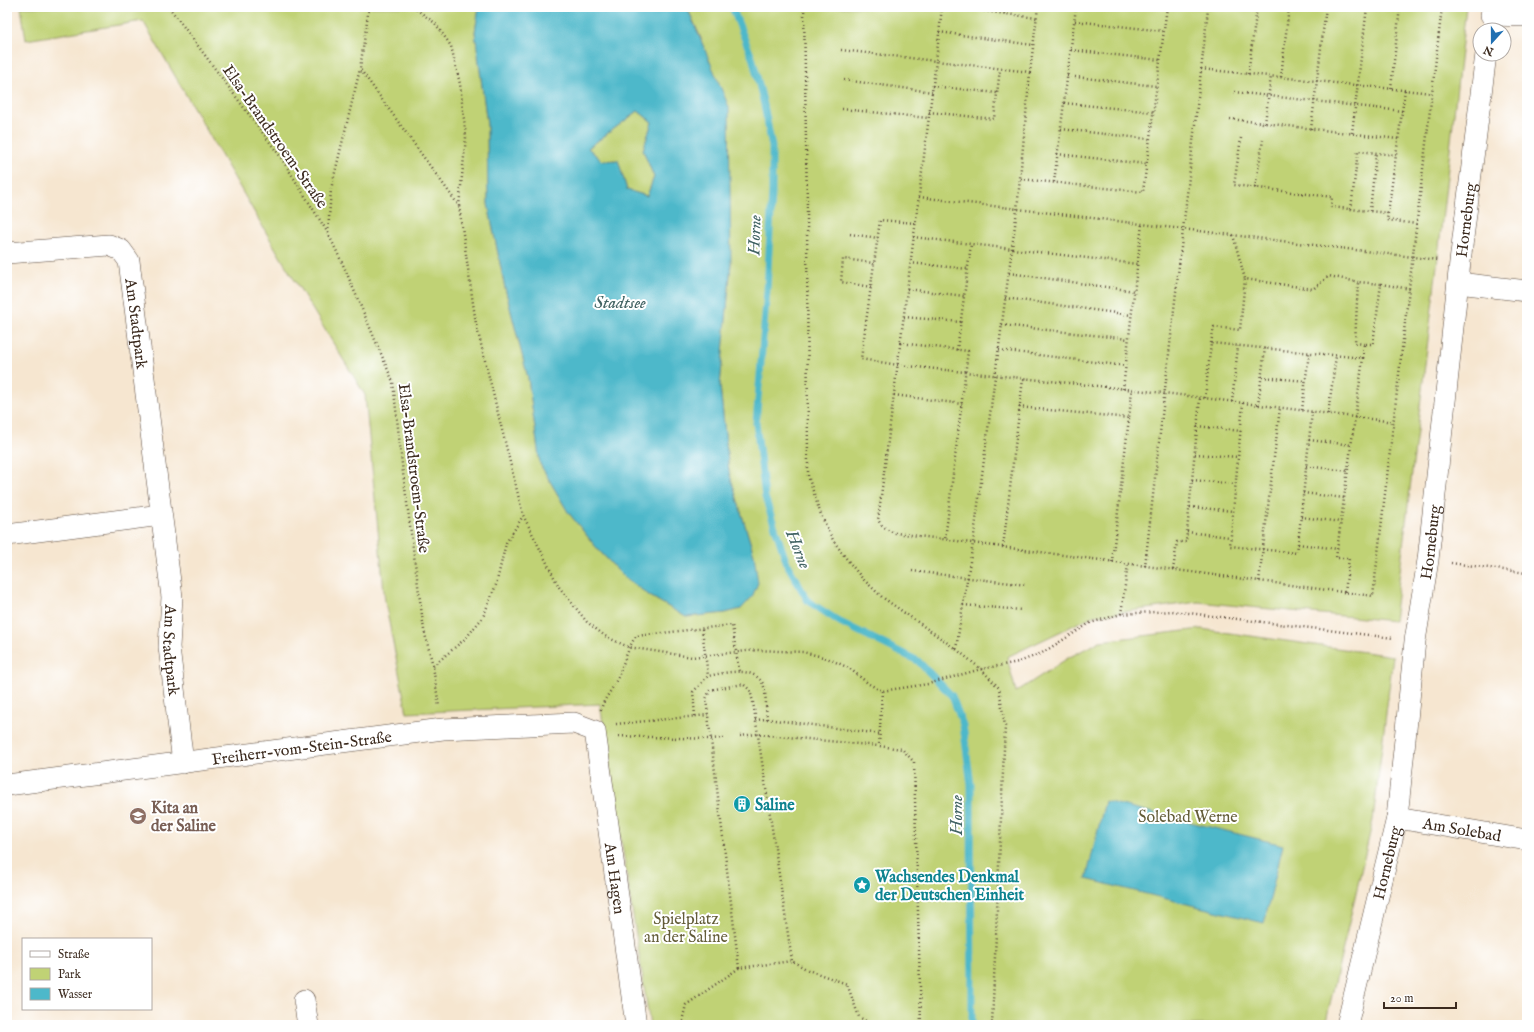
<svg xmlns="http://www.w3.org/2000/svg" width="1534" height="1032" viewBox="0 0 1534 1032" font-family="'IM FELL English',serif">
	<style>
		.green { fill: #c0d275; stroke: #7e7e4a }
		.water { fill: #4db8ca; stroke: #447174; fill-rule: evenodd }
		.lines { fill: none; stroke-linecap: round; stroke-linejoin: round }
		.stream { stroke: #4db8ca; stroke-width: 7 }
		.minor-casing { stroke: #574639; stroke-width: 22 }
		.path { stroke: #574639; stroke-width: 2.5; stroke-dasharray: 1 3; stroke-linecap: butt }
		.minor { stroke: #fff; stroke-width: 21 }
		.labels { text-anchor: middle; stroke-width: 4; stroke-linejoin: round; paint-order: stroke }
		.street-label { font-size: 16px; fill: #3b2a1e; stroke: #fff }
		.culture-label { font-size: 16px; font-weight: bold; fill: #0d838f; stroke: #fff; text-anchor: start }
		.education-label { font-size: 16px; font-weight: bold; fill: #785e54; stroke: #fff; text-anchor: start }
		.park-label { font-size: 16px; fill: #635c38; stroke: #fff }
		.water-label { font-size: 17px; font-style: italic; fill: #426363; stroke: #fff }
	</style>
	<rect width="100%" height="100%" fill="#fff"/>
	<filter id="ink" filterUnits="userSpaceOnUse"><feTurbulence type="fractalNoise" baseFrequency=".025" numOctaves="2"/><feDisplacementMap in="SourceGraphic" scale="8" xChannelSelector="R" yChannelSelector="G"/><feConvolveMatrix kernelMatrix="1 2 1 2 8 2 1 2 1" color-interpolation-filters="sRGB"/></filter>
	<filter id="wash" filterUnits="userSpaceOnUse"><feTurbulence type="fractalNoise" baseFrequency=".012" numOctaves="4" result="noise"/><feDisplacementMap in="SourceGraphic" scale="16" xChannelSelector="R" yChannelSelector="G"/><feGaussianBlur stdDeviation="0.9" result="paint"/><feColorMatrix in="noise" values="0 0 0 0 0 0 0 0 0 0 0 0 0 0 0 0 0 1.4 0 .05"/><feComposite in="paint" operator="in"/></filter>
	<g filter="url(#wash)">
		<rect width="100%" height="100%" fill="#f6e6d0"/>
		<g class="green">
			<path d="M21,7H479L475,32L487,124L488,204L505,288L528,378L540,464L568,512L596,547L622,575L650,596L686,617L725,613L741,609L754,555L729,472L720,386L731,263L701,38L687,7H1466L1436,274L1394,621L1198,602L1093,616L1007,657L1016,692L1068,658L1100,641L1201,629L1393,656L1373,820L1325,1025H650L600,704L407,713L385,602L365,395L281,258L143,21L26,40Z"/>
			<path d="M638,111L652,122L643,150L654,177L647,196L627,190L618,160L602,161L588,148Z"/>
		</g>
		<g class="water">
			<path d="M479,7H687L729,107L731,263L720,386L729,472L754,555L758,583L752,597L741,609L725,613L686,617L650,596L622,575L596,547L568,512L540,464L528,378L505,288L488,204L487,124L475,32ZM638,111L652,122L643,150L654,177L647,196L627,190L618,160L602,161L588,148Z"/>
			<path d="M1105,801L1283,845L1264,923L1086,879Z"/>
		</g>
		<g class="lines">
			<path class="stream" d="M732,7L753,60L764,105L772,147V192L767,290L756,423L765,497L787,564L808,601L840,622L918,661L952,696L963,725L971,785L972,1025"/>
		</g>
	</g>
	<g filter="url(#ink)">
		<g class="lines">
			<g class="minor-casing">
				<g id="minor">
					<path d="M1491,15L1527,16"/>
					<path id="s1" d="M7,253L109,245L121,250L129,261L172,597L169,647L183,763"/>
					<path d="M1458,283L1527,291"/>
					<path d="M7,535L161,515"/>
					<path id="s2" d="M7,785L443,729L574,723L595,731L636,1025"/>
					<path id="s3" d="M1397,818L1527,840"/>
					<path d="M304,1000L308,1025"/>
					<path id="s4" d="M1347,1025L1397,818L1415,641L1428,560L1460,262L1486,54"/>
				</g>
			</g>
			<g class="path">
				<path d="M169,7L280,156L328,233L345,269L393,382L403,473L424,630L433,666L439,707"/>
				<path d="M369,7L360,69L459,206L476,324L523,515L559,587L587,622L605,636L628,647L692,657L756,650L803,652L827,658L849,668L869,684L882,691L928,684L981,669L1019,662L1042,653L1090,623L1121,614L1172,611L1393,638"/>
				<path d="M413,7L435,23L451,46L460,84L466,137L459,206"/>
				<path d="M804,7L807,207L808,476L821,515L833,540L845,557L862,578L882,597L956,649L981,669L999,688L1005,726L992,1025"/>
				<path d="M942,7L936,61L1030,72L1038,7"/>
				<path d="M952,7L1037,18"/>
				<path d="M1004,13L1005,7"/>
				<path d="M1075,21L1163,31"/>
				<path d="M939,32L1033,45"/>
				<path d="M841,50L936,61L878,520C883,528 888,531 896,533L1373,596L1442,7"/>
				<path d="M1071,50L1160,60"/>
				<path d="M1201,69L1432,93"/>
				<path d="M1248,74L1257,7"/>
				<path d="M1067,76L1156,86"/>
				<path d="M1281,77L1289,7"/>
				<path d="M844,80L932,92"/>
				<path d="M932,86L997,93"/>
				<path d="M1391,88L1400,7"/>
				<path d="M1405,90L1387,220L1417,224"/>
				<path d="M1234,92L1402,111"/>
				<path d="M1064,103L1153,112"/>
				<path d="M842,109L928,118"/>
				<path d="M929,112L994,119L1000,69"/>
				<path d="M1230,119L1398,139"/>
				<path d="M1265,123L1271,76"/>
				<path d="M1061,129L1149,139"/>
				<path d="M1311,129L1326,7"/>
				<path d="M1352,133L1367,7"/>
				<path d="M1241,138L1234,185L1332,197L1331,207L1388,213"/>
				<path d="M1057,154L1146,164"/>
				<path d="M1021,179L1143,192L1167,7"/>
				<path d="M1054,182L1076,7"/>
				<path d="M1255,188L1263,140"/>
				<path d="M919,197L1438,260"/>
				<path d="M1351,209L1358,151L1396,155"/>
				<path d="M1370,211L1376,153"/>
				<path d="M915,223L880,220L861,359L898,365L1164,393L1394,422"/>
				<path d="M328,233L331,189L360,69"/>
				<path d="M850,234L878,238"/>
				<path d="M1233,235L1245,279L1313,289L1329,276L1358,282"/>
				<path d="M913,237L1137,264"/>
				<path d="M910,263L968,269"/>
				<path d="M1009,273L1134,291"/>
				<path d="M1381,284L1410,289"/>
				<path d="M871,287L841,282L843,259L874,263"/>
				<path d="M907,289L964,296"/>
				<path d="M1005,298L1131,315"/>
				<path d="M904,317L961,322"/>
				<path d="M1002,325L1129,339"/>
				<path d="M900,343L968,351L945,540"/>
				<path d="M1211,343L1214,327L1240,330L1245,279"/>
				<path d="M957,350L971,244"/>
				<path d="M999,350L1126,366"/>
				<path d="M1363,358L1364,344H1373L1381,284L1358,282L1355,343L1364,344"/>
				<path d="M1262,377L1306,381"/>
				<path d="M1123,389L1142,224"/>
				<path d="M894,395L962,404"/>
				<path d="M1205,398L1211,343L1363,358L1336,558H1349L1345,593"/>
				<path d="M1232,402L1238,346"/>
				<path d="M1243,403L1230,546L1297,553L1312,412"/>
				<path d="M1258,405L1265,348"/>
				<path d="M1019,407L1129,418L1132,390"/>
				<path d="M1302,410L1309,353"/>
				<path d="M1328,414L1336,356"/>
				<path d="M1197,426L1241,431"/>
				<path d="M1309,440L1352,445"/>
				<path d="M1195,454L1238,457"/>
				<path d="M1306,466L1348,471"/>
				<path d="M1192,480L1236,484"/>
				<path d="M1303,493L1344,498"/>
				<path d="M1190,507L1233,511"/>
				<path d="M1301,517L1341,522"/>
				<path d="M1187,532L1230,537"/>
				<path d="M1298,544L1338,549"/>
				<path d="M1003,547L1023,379"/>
				<path d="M1112,562L1129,418"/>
				<path d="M1451,563L1527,573"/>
				<path d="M1145,566L1208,9L1191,7"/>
				<path d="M1173,570L1177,542H1186L1200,398"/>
				<path d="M912,571L1027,585"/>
				<path d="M1259,581L1280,408"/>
				<path d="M963,605L1022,610"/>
				<path d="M1121,614L1128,564"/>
				<path d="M702,629L708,676"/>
				<path d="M956,649L973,543L1017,210L1030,72"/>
				<path d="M433,666L466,638L483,617L496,585L506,543L523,516"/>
				<path d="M882,691L879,746L902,749L914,762L921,1025"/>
				<path d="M601,710C603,700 610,693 614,685C623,668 626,651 636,636L732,625L739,671"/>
				<path d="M695,716L693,692L708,676C724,673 753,665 763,684C766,690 766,711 767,719"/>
				<path d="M755,720L767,719L881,734"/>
				<path d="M616,724L708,715"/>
				<path d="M619,736L710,739L724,738"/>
				<path d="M740,736L757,734L879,746"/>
				<path d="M739,968L706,699L710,690L743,684L750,690L753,702L792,961"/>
				<path d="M683,1025V1017L686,1005L739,968L792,961L808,970L847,984L859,1017L873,1025"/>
				<path d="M909,1025L921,1024"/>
			</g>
			<use href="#minor" class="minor"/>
		</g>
	</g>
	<defs>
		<g id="building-disc" transform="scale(0.9)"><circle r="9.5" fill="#0f9aa8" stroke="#fff"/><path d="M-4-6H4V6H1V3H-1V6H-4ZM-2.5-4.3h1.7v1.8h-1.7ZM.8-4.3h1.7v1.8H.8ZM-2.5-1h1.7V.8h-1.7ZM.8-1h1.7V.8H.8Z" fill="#fff"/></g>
		<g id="school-disc" transform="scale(0.9)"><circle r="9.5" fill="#8d6e63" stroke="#fff"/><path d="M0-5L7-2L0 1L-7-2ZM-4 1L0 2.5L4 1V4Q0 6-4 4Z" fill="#fff"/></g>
		<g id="sight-disc" transform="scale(0.9)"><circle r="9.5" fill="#0f9aa8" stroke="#fff"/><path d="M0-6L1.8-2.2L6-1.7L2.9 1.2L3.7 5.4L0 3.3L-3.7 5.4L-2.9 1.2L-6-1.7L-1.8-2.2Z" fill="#fff"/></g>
	</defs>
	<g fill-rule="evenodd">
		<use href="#building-disc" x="742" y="804"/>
		<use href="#school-disc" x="138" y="816"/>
		<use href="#sight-disc" x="862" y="885"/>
	</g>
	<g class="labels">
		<g class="street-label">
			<text transform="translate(276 136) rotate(55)" y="6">Elsa-Brandstroem-Straße</text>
			<text dy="6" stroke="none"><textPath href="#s4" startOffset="815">Horneburg</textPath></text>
			<text dy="6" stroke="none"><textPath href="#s1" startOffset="192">Am Stadtpark</textPath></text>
			<text transform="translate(415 468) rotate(83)" y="6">Elsa-Brandstroem-Straße</text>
			<text dy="6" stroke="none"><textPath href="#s4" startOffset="491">Horneburg</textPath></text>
			<text dy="6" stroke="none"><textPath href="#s1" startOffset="521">Am Stadtpark</textPath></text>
			<text dy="6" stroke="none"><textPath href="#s2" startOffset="297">Freiherr-vom-Stein-Straße</textPath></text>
			<text dy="6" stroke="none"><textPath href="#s3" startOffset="66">Am Solebad</textPath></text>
			<text dy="6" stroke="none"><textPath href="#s4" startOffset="167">Horneburg</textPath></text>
			<text dy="6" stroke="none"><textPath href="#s2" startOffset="742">Am Hagen</textPath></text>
		</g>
		<g class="culture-label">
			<text x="755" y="810">Saline</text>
			<text x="875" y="882">Wachsendes Denkmal<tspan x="875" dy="18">der Deutschen Einheit</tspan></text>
		</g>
		<g class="education-label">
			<text x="151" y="813">Kita an<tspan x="151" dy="18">der Saline</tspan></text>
		</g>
		<g class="park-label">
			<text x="1188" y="822">Solebad Werne</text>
			<text x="686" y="924">Spielplatz<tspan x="686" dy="18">an der Saline</tspan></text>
		</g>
		<g class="water-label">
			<text transform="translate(754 235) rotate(-88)" y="6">Horne</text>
			<text x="620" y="308">Stadtsee</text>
			<text transform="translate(799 549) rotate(68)" y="6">Horne</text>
			<text transform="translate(956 815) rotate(-90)" y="6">Horne</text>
		</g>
	</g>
	<rect width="1534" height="1032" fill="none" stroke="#fff" stroke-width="24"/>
	<rect x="22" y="938" width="130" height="72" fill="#ffffff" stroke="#b1aaa5"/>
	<rect x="30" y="951" width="20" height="6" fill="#ffffff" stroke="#b1aaa5"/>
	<text x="58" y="958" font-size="12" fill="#3b2a1e">Straße</text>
	<rect x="30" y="968" width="20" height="12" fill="#c0d275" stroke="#b1aaa5"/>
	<text x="58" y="978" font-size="12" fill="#3b2a1e">Park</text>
	<rect x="30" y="988" width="20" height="12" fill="#4db8ca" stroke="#b1aaa5"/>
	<text x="58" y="998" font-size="12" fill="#3b2a1e">Wasser</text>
	<g transform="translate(1492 42) rotate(201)"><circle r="19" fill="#ffffff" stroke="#b1aaa5"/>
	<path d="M0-3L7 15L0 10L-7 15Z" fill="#1f6fb2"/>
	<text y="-6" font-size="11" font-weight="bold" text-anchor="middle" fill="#3b2a1e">N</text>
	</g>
	<path d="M1384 1002v6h72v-6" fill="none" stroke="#3b2a1e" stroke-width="2"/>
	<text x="1390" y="1002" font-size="12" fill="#3b2a1e" stroke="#ffffff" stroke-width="3" paint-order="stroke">20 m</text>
</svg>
